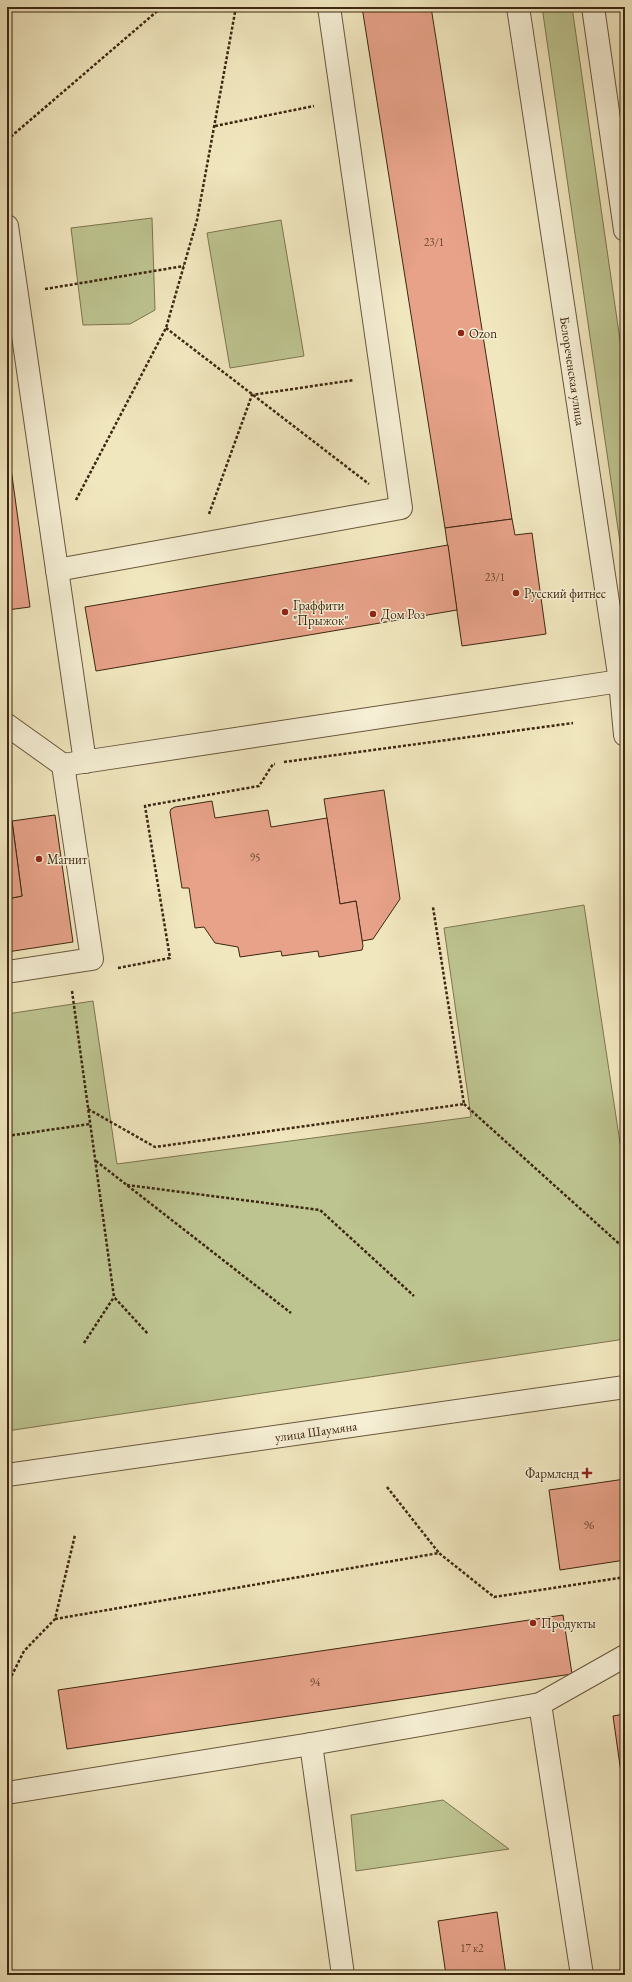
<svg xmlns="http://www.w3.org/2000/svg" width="632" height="1982" viewBox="0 0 632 1982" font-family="'EB Garamond',serif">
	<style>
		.green { fill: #bdc490; stroke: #7d7650 }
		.building { fill: #e7a289; stroke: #3d2711 }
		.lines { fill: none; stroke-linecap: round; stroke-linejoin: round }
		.minor-casing { stroke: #6a573c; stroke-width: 24 }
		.path { stroke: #3d2711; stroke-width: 2.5; stroke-dasharray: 3 2; stroke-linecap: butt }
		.minor { stroke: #f6efd5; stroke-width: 22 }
		.tram { stroke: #3d2711; stroke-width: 1 }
		.poi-dot { fill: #8f2418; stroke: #f6efd5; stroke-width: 1.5 }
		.labels { text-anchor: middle; stroke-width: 3; stroke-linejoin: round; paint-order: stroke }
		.number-label { font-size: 11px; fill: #68462f }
		.poi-label { font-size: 13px; fill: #3d2711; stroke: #f6efd5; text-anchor: start }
		.street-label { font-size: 13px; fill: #3d2711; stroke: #f6efd5 }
	</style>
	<rect width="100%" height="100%" fill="#f1e7bf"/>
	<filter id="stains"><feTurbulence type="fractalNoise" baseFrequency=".005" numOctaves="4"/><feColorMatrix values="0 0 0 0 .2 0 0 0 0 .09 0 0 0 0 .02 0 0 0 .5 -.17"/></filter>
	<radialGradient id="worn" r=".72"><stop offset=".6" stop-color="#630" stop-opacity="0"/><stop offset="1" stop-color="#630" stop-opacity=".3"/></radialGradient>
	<g class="green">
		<path d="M542,7H572L625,375V577Z"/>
		<path d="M152,218L155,310L130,324L83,325L71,228Z"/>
		<path d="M281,220L304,356L230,368L207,233Z"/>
		<path d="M584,905L625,1176V1339L7,1431V1014L93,1001L117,1164L471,1117L444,928Z"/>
		<path d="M443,1800L509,1849L356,1871L351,1815Z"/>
	</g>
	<g class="building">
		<path d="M362,7H431L512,519L445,528Z"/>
		<path d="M7,439L30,607L7,610Z"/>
		<path d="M512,519L515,535L532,533L546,634L462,646L445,528Z"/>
		<path d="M448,545L457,610L96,671L85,607Z"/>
		<path d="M384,790L400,899L373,939L362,941L356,901L340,904L324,799Z"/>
		<path d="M212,801L215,818L268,810L271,827L327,818L340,904L356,901L363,946L362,950L319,957L318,951L282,956L281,951L240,957L238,947L215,943L204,927L195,928L189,888H182L170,812L171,809L175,807Z"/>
		<path d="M55,815L73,942L7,952V899L22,896L12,821Z"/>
		<path d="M12,821L22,896L7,899V822Z"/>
		<path d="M625,1479V1560L560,1570L549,1490Z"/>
		<path d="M563,1615L572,1674L67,1749L58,1690Z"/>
		<path d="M625,1714V1801L613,1716Z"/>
		<path d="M497,1912L506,1975H446L438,1921Z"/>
	</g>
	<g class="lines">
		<g class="minor-casing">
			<g id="minor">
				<path id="s1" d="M518,7L620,681L625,735"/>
				<path d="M593,7L625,230"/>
				<path d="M7,226L85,762"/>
				<path d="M57,570L401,508L329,7"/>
				<path d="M7,725L63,765L620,681"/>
				<path d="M7,972L92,959L63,765"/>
				<path id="s2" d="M7,1475L625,1387"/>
				<path d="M540,1704L582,1975"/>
				<path d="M311,1744L343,1975"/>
				<path d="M7,1793L311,1744L540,1704L625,1656"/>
			</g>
		</g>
		<g class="path">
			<path d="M215,126L314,106"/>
			<path d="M7,140L162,7"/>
			<path d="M45,289L184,266"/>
			<path d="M166,328L369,484"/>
			<path d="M76,500L166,328L197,220L236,7"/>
			<path d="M209,514L252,395L354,380"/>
			<path d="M284,762L573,723"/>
			<path d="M118,968L170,958L145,806L259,786L273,764H275"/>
			<path d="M72,991L114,1297L148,1334"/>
			<path d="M464,1104L625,1249"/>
			<path d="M88,1109L155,1147L464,1104L433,907"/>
			<path d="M7,1136L90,1124"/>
			<path d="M96,1161L291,1313"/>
			<path d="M127,1185L320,1210L414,1296"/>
			<path d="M84,1343L114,1297"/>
			<path d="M387,1487L439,1553"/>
			<path d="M55,1619L439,1553L494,1597L625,1577"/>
			<path d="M7,1685L24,1651L55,1619L75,1535"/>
		</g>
		<use href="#minor" class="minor"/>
		<path class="tram" d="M623,7L625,23"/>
	</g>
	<g class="poi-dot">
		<circle cx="461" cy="333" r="4"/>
		<circle cx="516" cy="593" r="4"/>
		<circle cx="285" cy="612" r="4"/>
		<circle cx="373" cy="614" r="4"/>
		<circle cx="39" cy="859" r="4"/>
		<path d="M585 1467h4v4h4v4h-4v4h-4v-4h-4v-4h4z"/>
		<circle cx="533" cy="1623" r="4"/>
	</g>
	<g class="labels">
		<g class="number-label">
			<text x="434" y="246">23/1</text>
			<text x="495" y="581">23/1</text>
			<text x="255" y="861">95</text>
			<text x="589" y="1529">96</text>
			<text x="315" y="1686">94</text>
			<text x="472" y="1952">17 к2</text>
		</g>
		<g class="poi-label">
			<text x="469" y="338">Ozon</text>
			<text x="524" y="598">Русский фитнес</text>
			<text x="293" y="610">Граффити<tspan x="293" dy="15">"Прыжок"</tspan></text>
			<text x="381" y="619">Дом Роз</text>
			<text x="47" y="864">Магнит</text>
			<text x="579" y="1478" text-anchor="end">Фармленд</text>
			<text x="541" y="1628">Продукты</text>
		</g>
		<g class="street-label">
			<text dy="5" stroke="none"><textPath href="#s1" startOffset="368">Белореченская улица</textPath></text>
			<text dy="5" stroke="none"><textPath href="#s2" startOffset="312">улица Шаумяна</textPath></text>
		</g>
	</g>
	<rect width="632" height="1982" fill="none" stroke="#f1e7bf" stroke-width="24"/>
	<rect x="8" y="8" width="616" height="1966" fill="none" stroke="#3d2711" stroke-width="2"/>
	<rect x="12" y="12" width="608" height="1958" fill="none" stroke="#3d2711"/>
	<rect width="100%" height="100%" filter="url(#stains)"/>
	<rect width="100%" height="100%" fill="url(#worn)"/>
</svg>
